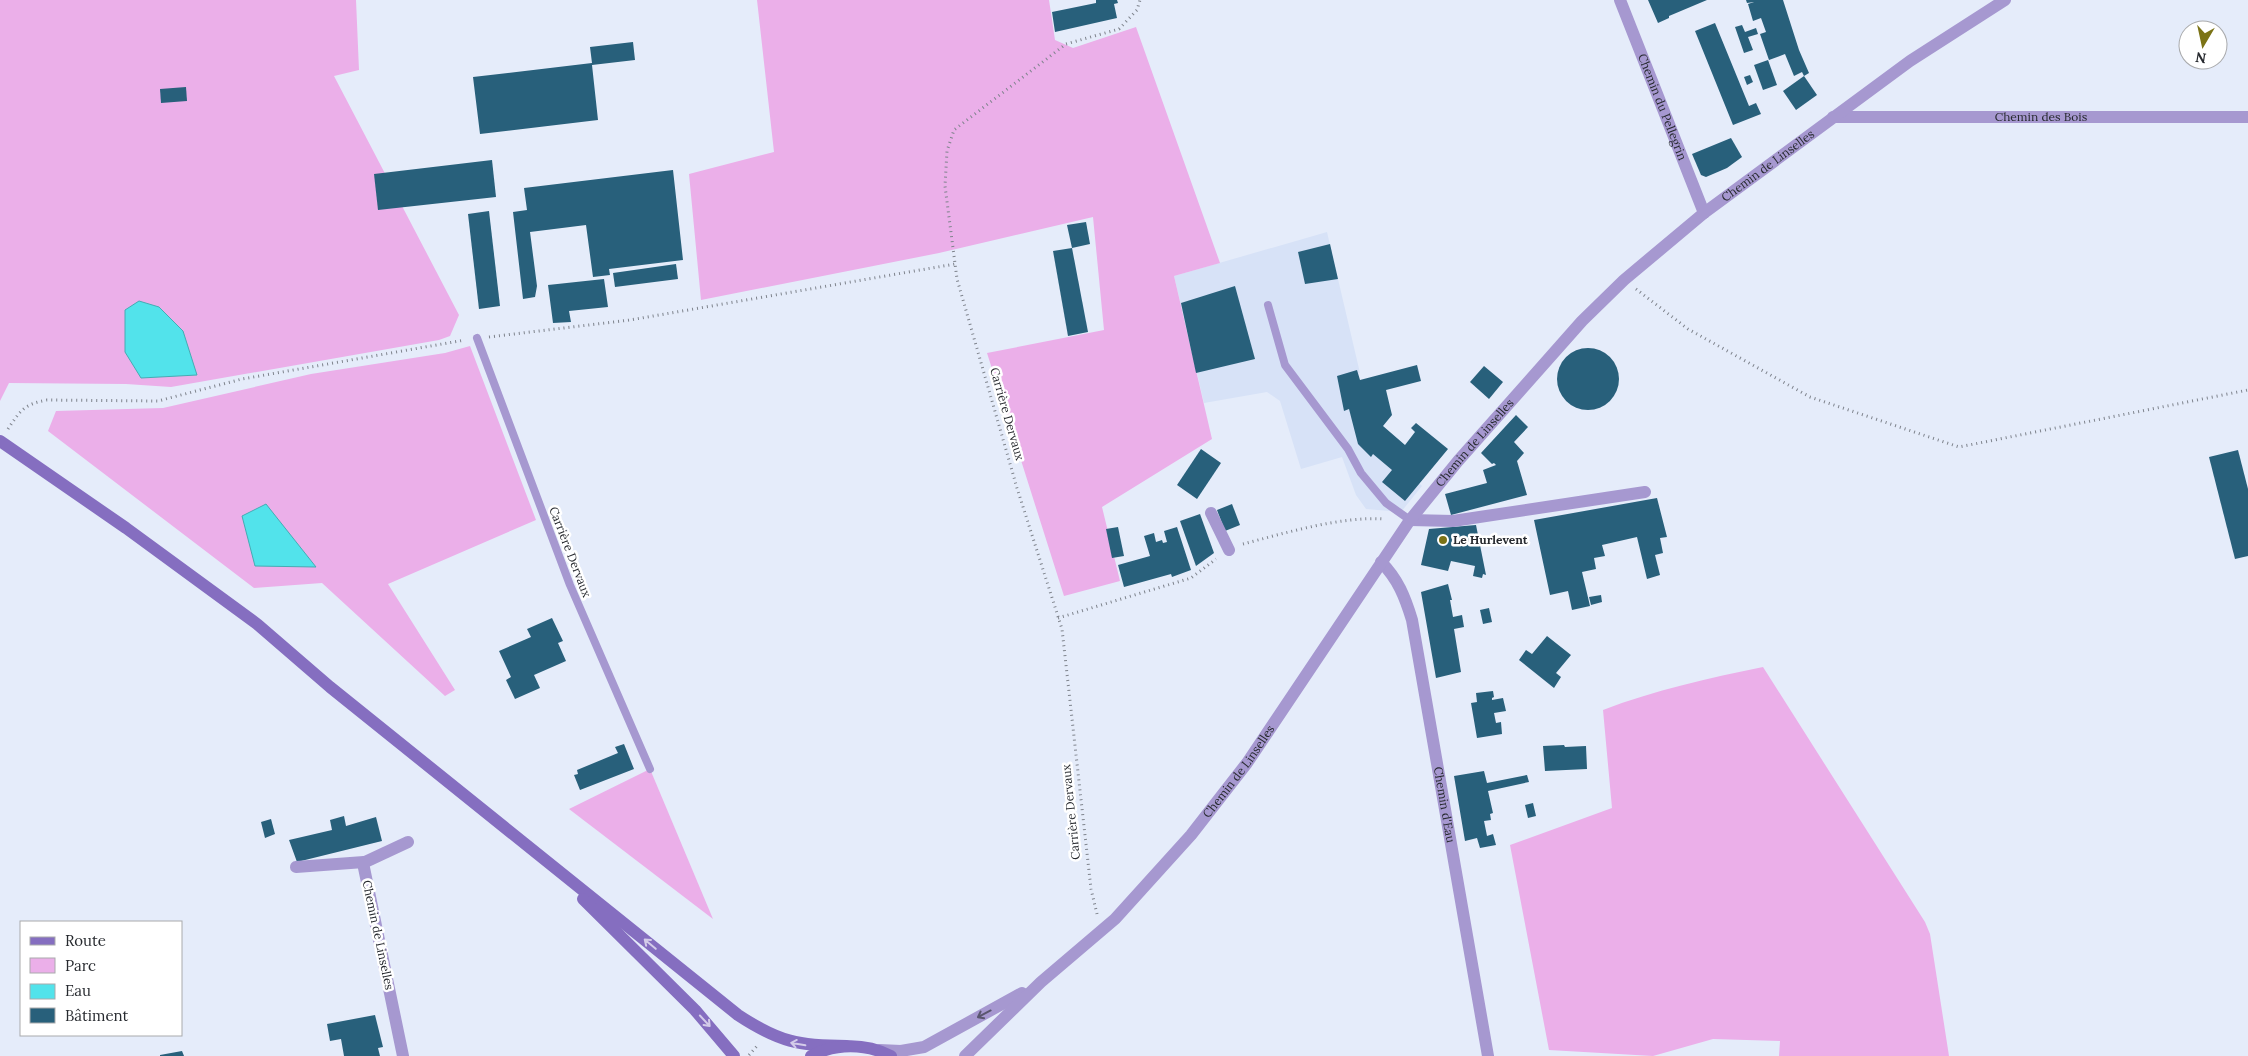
<svg xmlns="http://www.w3.org/2000/svg" width="2248" height="1056" viewBox="0 0 2248 1056" font-family="Lora,serif">
	<style>
		.built { fill: #d7e2f7 }
		.green { fill: #ebafe9 }
		.water { fill: #52e3eb; stroke: #45acb3 }
		.building { fill: #28607b }
		.lines { fill: none; stroke-linecap: round; stroke-linejoin: round }
		.path { stroke: #7e838c; stroke-width: 3; stroke-dasharray: 1 4; stroke-linecap: butt }
		.service { stroke: #a698d0; stroke-width: 8 }
		.minor { stroke: #a698d0; stroke-width: 12 }
		.tertiary { stroke: #a698d0; stroke-width: 12 }
		.secondary { stroke: #856ec0; stroke-width: 12 }
		.oneway { stroke: #d4cce9 }
		.oneway2 { stroke: #5a566f }
		.poi-dot { fill: #7b7316; stroke: #fff; stroke-width: 2 }
		.labels { text-anchor: middle; stroke-width: 5; stroke-linejoin: round; paint-order: stroke }
		.street-label { font-size: 12px; fill: #272a2f; stroke: #fff }
		.poi-label { font-size: 12px; font-weight: bold; fill: #272a2f; stroke: #fff; text-anchor: start }
	</style>
	<rect width="100%" height="100%" fill="#e5ecfa"/>
	<path class="built" d="M1327,232L1360,373L1354,375L1376,440L1422,486L1401,512L1366,509L1356,495L1342,457L1301,469L1280,401L1267,392L1204,403L1174,276Z"/>
	<g class="green">
		<path d="M0,0H356L359,70L334,76L459,315L450,336L439,340L171,387L126,384L9,383L0,401Z"/>
		<path d="M757,0H1049L1055,40L1073,48L1136,27L1220,263L1174,276L1212,439L1102,507L1120,581L1064,596L987,353L1104,330L1093,217L939,253L701,300L689,174L774,152Z"/>
		<path d="M470,346L536,520L388,584L455,690L445,696L322,583L254,588L48,431L56,411L163,408L311,374L445,353Z"/>
		<path d="M1763,667L1925,922L1930,934L1949,1056H1779L1780,1041L1713,1039L1653,1056L1549,1050L1510,845L1612,808L1603,710C1655,690 1709,678 1763,667Z"/>
		<path d="M650,769L713,919L569,809Z"/>
	</g>
	<g class="water">
		<path d="M139,301L159,307L183,331L197,375L141,378L125,352V310Z"/>
		<path d="M266,504L316,567L255,566L242,516Z"/>
	</g>
	<g class="building">
		<path d="M1096,0H1117L1118,3L1114,4L1117,18L1055,32L1052,12L1096,3Z"/>
		<path d="M1648,0H1707L1669,16V18L1658,23Z"/>
		<path d="M1746,0H1783L1799,50L1809,73L1804,76L1802,72L1794,76L1785,54L1769,60L1760,34L1766,32L1761,18L1753,21L1748,4L1754,2L1747,3Z"/>
		<path d="M1715,23L1749,106L1756,103L1761,114L1733,125L1695,31Z"/>
		<path d="M1742,25L1745,32L1756,28L1758,34L1748,37L1753,50L1744,53L1735,27Z"/>
		<path d="M633,42L635,60L592,65L598,120L480,134L473,77L592,63L590,47Z"/>
		<path d="M1768,60L1777,85L1763,90L1754,65Z"/>
		<path d="M1750,75L1753,82L1747,85L1744,77Z"/>
		<path d="M1804,76L1817,95L1796,110L1783,91Z"/>
		<path d="M186,87L187,101L161,103L160,89Z"/>
		<path d="M1731,138L1742,157L1727,168L1706,177L1701,175L1692,154Z"/>
		<path d="M492,160L496,197L378,210L374,174Z"/>
		<path d="M673,170L683,260L609,269L610,275L593,277L586,225L530,232L537,286L535,297L523,299L513,212L527,210L524,188Z"/>
		<path d="M489,211L500,306L479,309L468,214Z"/>
		<path d="M1086,222L1090,244L1072,248L1067,225Z"/>
		<path d="M1330,244L1338,279L1305,284L1298,252Z"/>
		<path d="M1072,248L1088,332L1068,336L1053,251Z"/>
		<path d="M676,264L678,279L615,287L613,273Z"/>
		<path d="M604,279L608,307L569,311L571,322L553,323L548,285Z"/>
		<path d="M1235,286L1255,359L1196,373L1181,303Z"/>
		<circle cx="1588" cy="379" r="31"/>
		<path d="M1417,365L1421,381L1386,390L1392,415L1383,426L1405,445L1415,432L1411,428L1416,423L1448,449L1405,501L1382,482L1392,470L1373,454L1371,457L1358,444L1349,409L1344,411L1337,376L1357,370L1360,380Z"/>
		<path d="M1484,366L1503,382L1489,399L1470,382Z"/>
		<path d="M1516,415L1528,427L1514,442L1524,453L1517,461L1527,495L1451,515L1445,494L1487,483L1483,470L1496,465L1494,463L1492,464L1481,453Z"/>
		<path d="M1201,449L1221,463L1197,499L1177,485Z"/>
		<path d="M2238,450L2248,489V556L2235,559L2209,457Z"/>
		<path d="M1657,498L1667,537L1660,538L1663,553L1655,555L1660,575L1647,579L1637,537L1602,545L1605,556L1594,558L1596,569L1582,572L1590,606L1572,610L1568,591L1550,595L1534,520Z"/>
		<path d="M1232,504L1240,525L1225,531L1217,510Z"/>
		<path d="M1200,514L1214,553L1196,566L1180,521Z"/>
		<path d="M1476,525L1486,575L1483,574L1482,578L1473,576L1475,566L1451,561L1448,571L1421,565L1429,529Z"/>
		<path d="M1118,527L1124,556L1112,558L1106,529Z"/>
		<path d="M1177,527L1191,570L1172,577L1171,574L1124,587L1118,565L1150,556L1144,536L1154,533L1156,542L1162,540L1163,543L1167,542L1164,531Z"/>
		<path d="M1448,584L1452,600H1450L1453,617L1462,615L1464,627L1454,629L1461,672L1436,678L1421,592Z"/>
		<path d="M1601,595L1602,602L1591,605L1589,597Z"/>
		<path d="M1489,608L1492,622L1483,624L1480,610Z"/>
		<path d="M552,618L563,641L558,643L566,661L534,675L540,688L515,699L506,680L511,677L499,651L531,637L527,629Z"/>
		<path d="M1547,636L1571,655L1556,673L1561,677L1554,688L1519,660L1526,650L1532,654Z"/>
		<path d="M1493,691L1494,697L1492,698V700L1503,698L1506,711L1494,713L1496,723L1501,722L1502,734L1477,738L1471,703L1477,702L1476,693Z"/>
		<path d="M624,744L634,769L580,790L574,775L578,774L577,770L618,753L615,747Z"/>
		<path d="M1564,745L1565,747L1586,746L1587,769L1545,771L1543,746Z"/>
		<path d="M1484,771L1487,783L1527,775L1529,782L1488,791L1493,813L1490,814L1491,820L1484,821L1487,836L1493,834L1496,845L1480,848L1477,838L1465,841L1454,776Z"/>
		<path d="M1533,803L1536,816L1528,818L1525,805Z"/>
		<path d="M344,816L346,826L376,817L382,841L297,862L289,840L332,830L330,820Z"/>
		<path d="M271,819L275,834L265,838L261,822Z"/>
		<path d="M375,1015L383,1047L378,1048L380,1056H344L341,1039L330,1041L327,1024Z"/>
		<path d="M182,1051L184,1056H160V1055Z"/>
	</g>
	<g class="lines">
		<g class="path">
			<path d="M1636,289L1688,329L1810,397L1959,447L2248,390"/>
			<path d="M489,337L630,320L955,264"/>
			<path d="M8,429C20,411 24,404 47,400L158,401L242,379L465,340"/>
			<path d="M1243,544C1285,533 1342,516 1384,519"/>
			<path d="M1058,618L1191,578L1216,559"/>
			<path d="M1097,914L1091,889L1062,629L1017,488L957,279L945,186L947,151L954,130L1066,44L1119,29L1137,10L1140,0"/>
			<path d="M749,1055L758,1045"/>
		</g>
		<g class="service">
			<path d="M1268,305L1285,365L1348,449L1361,473L1386,503L1410,520"/>
			<path d="M477,338L570,585L650,769"/>
		</g>
		<g class="minor">
			<path id="s1" d="M1620,0L1704,213"/>
			<path id="s2" d="M1833,117H2248"/>
			<path d="M1211,513L1229,550"/>
			<path d="M1410,520L1453,521L1645,492"/>
			<path id="s3" d="M1381,562C1398,579 1405,597 1412,620L1488,1056"/>
			<path d="M296,867L364,862"/>
			<path d="M403,1056L363,863L408,842"/>
		</g>
		<g class="tertiary">
			<path d="M879,1050L901,1051L924,1047L1022,993"/>
			<path id="s4" d="M965,1056L1041,982L1115,919L1191,835L1247,763L1410,520L1458,461L1582,321L1624,280L1704,213L1910,61L2005,0"/>
		</g>
		<g class="secondary">
			<path d="M0,441L126,528L257,624L330,687L738,1015C779,1042 799,1046 847,1046"/>
			<path d="M583,899L695,1010L734,1056"/>
			<path d="M811,1056C836,1043 865,1043 891,1056"/>
		</g>
	</g>
	<defs><path id="oneway-shaft" d="M-6 0H5M1.5-3L5.5 0L1.5 3" fill="none" stroke-width="1.6" stroke-linecap="round" stroke-linejoin="round" transform="scale(1.25)"/></defs>
	<g class="oneway">
		<use href="#oneway-shaft" transform="translate(650 944) rotate(-140)"/>
		<use href="#oneway-shaft" transform="translate(705 1021) rotate(47)"/>
		<use href="#oneway-shaft" transform="translate(798 1044) rotate(-170)"/>
	</g>
	<use class="oneway2" href="#oneway-shaft" transform="translate(984 1014) rotate(152)"/>
	<circle class="poi-dot" cx="1443" cy="540" r="5"/>
	<g class="labels">
		<g class="street-label">
			<text dy="4" stroke="none"><textPath href="#s1" startOffset="115">Chemin du Pellegrin</textPath></text>
			<text dy="4" stroke="none"><textPath href="#s2" startOffset="208">Chemin des Bois</textPath></text>
			<text dy="4" stroke="none"><textPath href="#s4" startOffset="1206">Chemin de Linselles</textPath></text>
			<text transform="translate(1007 414) rotate(74)" y="4">Carrière Dervaux</text>
			<text dy="4" stroke="none"><textPath href="#s4" startOffset="801">Chemin de Linselles</textPath></text>
			<text transform="translate(570 552) rotate(69)" y="4">Carrière Dervaux</text>
			<text dy="4" stroke="none"><textPath href="#s4" startOffset="396">Chemin de Linselles</textPath></text>
			<text dy="4" stroke="none"><textPath href="#s3" startOffset="254">Chemin d'Eau</textPath></text>
			<text transform="translate(1071 812) rotate(-96)" y="4">Carrière Dervaux</text>
			<text transform="translate(378 935) rotate(78)" y="4">Chemin de Linselles</text>
		</g>
		<g class="poi-label">
			<text x="1453" y="544">Le Hurlevent</text>
		</g>
	</g>
	<rect x="20" y="921" width="162" height="115" fill="#ffffff" stroke="#a9aaac"/>
	<rect x="30" y="937" width="25" height="8" fill="#856ec0" stroke="#a9aaac"/>
	<text x="65" y="946" font-size="15" fill="#272a2f">Route</text>
	<rect x="30" y="958" width="25" height="15" fill="#ebafe9" stroke="#a9aaac"/>
	<text x="65" y="971" font-size="15" fill="#272a2f">Parc</text>
	<rect x="30" y="984" width="25" height="15" fill="#52e3eb" stroke="#a9aaac"/>
	<text x="65" y="996" font-size="15" fill="#272a2f">Eau</text>
	<rect x="30" y="1008" width="25" height="15" fill="#28607b" stroke="#a9aaac"/>
	<text x="65" y="1021" font-size="15" fill="#272a2f">Bâtiment</text>
	<g transform="translate(2203 45) rotate(189)"><circle r="24" fill="#ffffff" stroke="#a9aaac"/>
	<path d="M0-4L9 19L0 12L-9 19Z" fill="#7b7316"/>
	<text y="-8" font-size="14" font-weight="bold" text-anchor="middle" fill="#272a2f">N</text>
	</g>
</svg>
